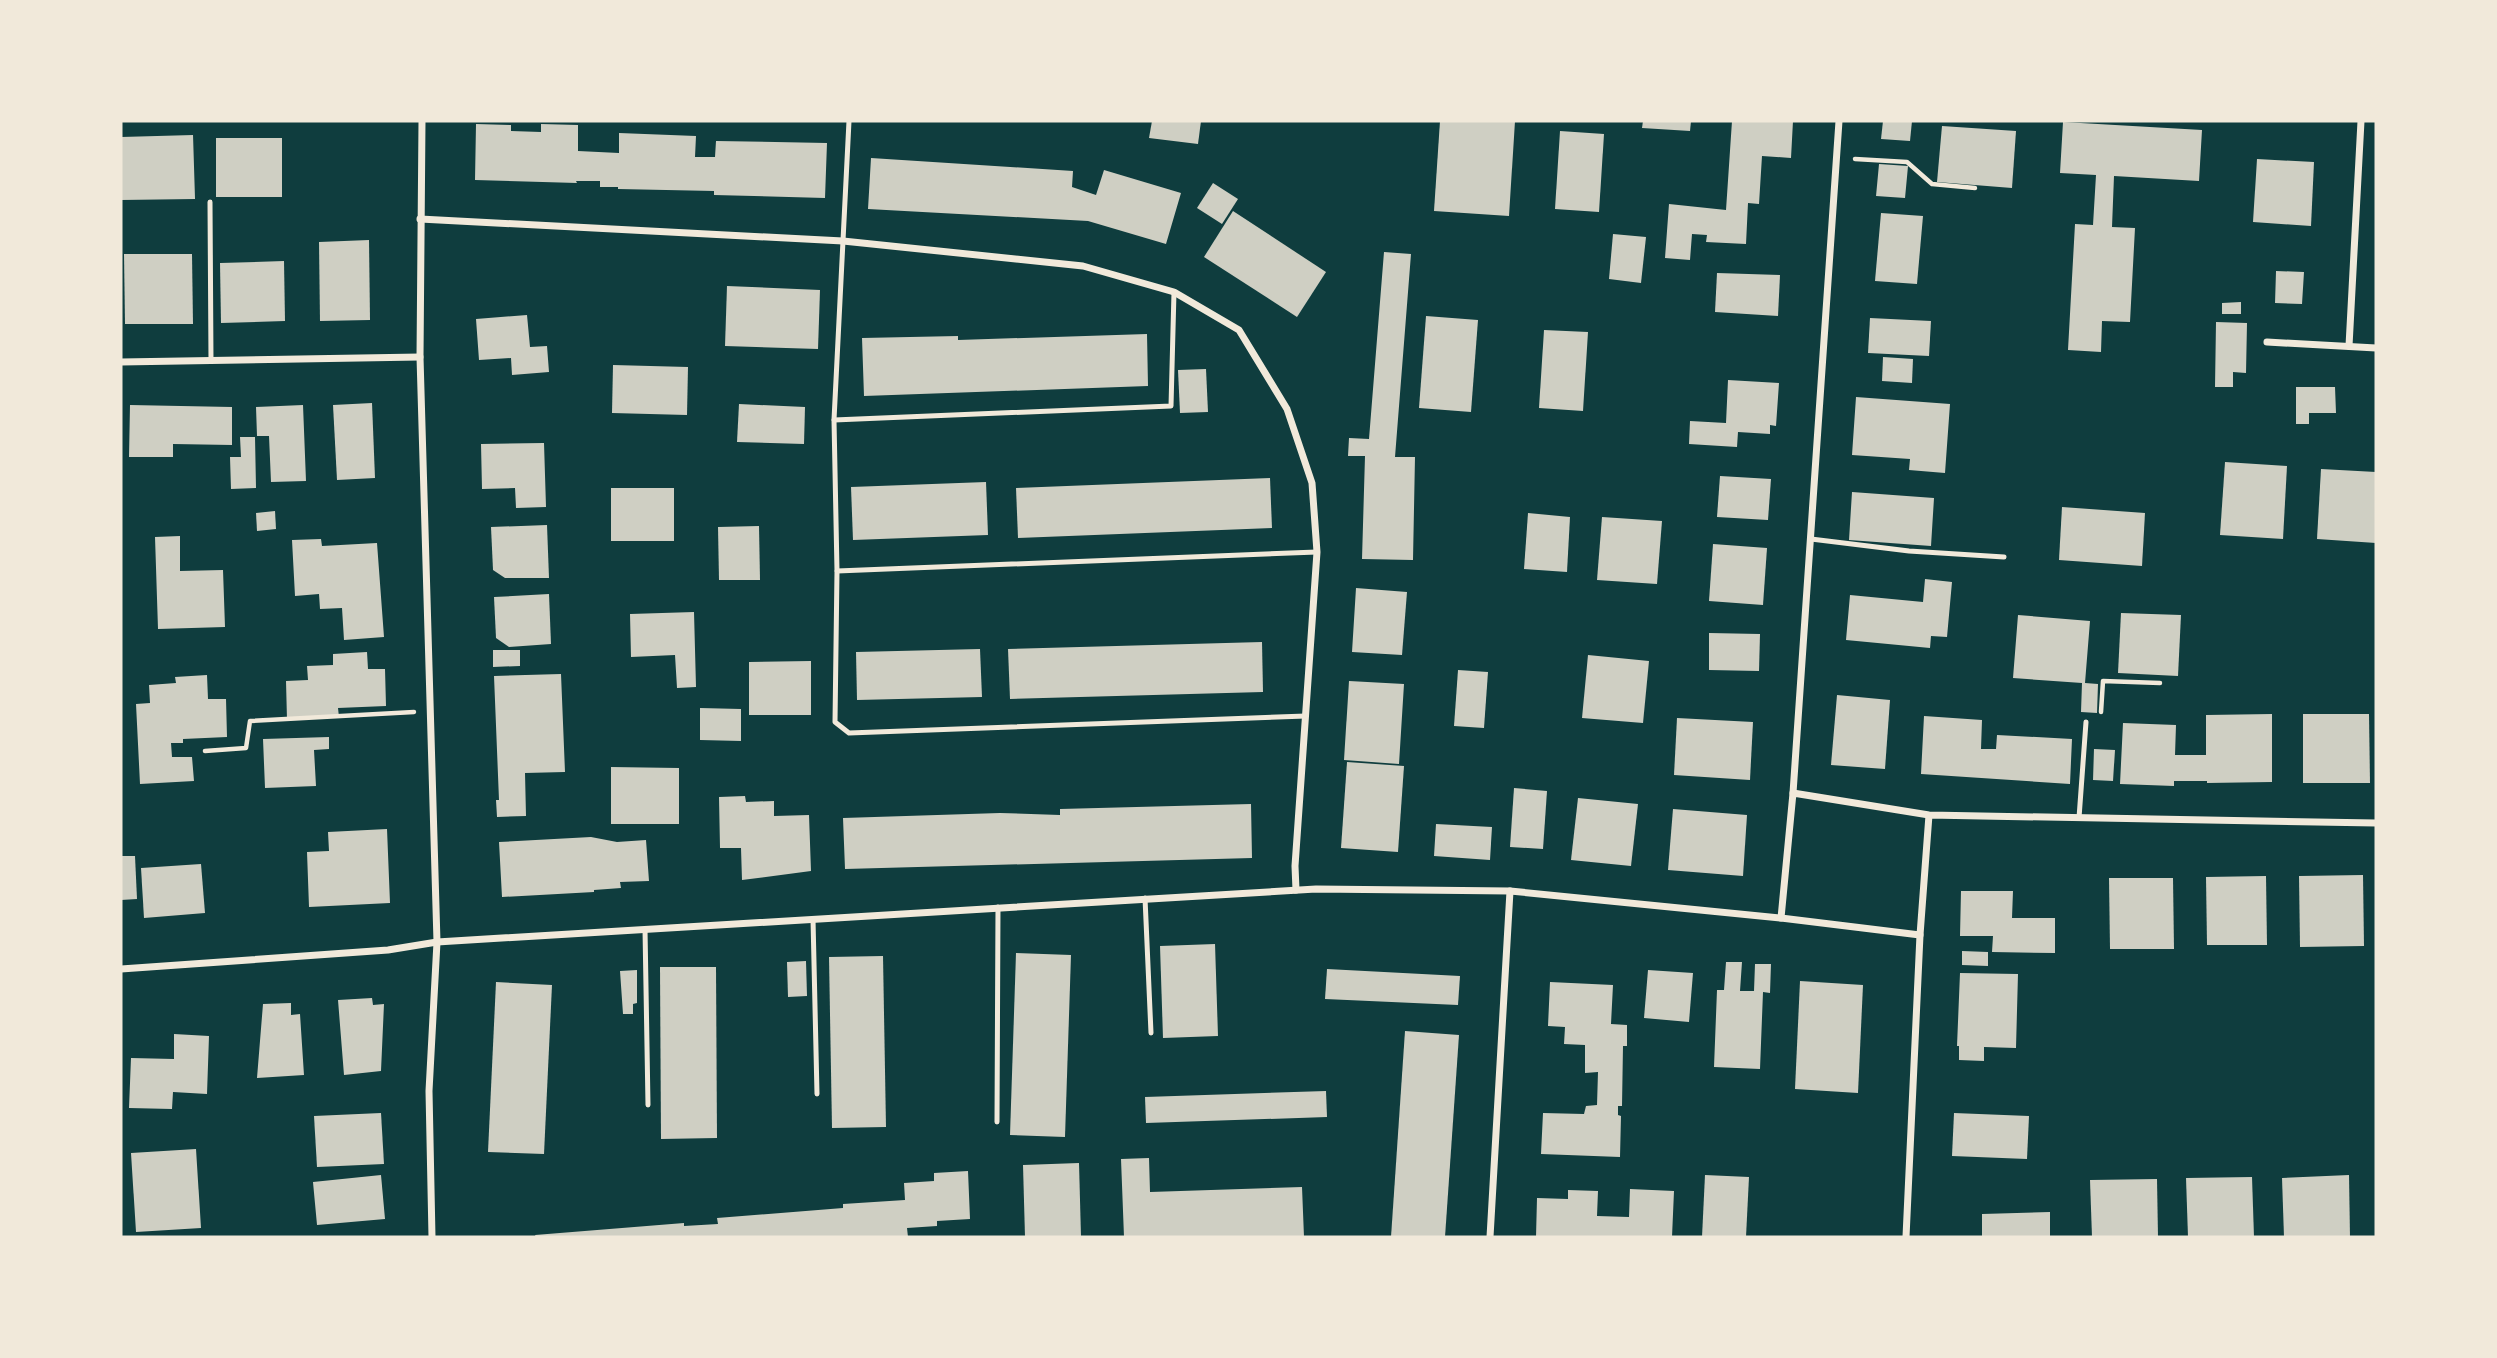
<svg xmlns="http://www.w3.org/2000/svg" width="2497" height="1358" font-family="Karla,sans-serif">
  <rect width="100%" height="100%" fill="#0f3d3e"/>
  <g fill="#cfcfc3">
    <path d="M1152 121H1201L1198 144 1149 138Z"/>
    <path d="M1440 121H1515L1509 216 1434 211Z"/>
    <path d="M1643 121H1691L1690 131 1642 128Z"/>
    <path d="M1732 121H1793L1791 158 1762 156 1759 204 1748 203 1746 244 1706 242 1707 235 1692 234 1690 260 1665 258 1669 204 1726 210Z"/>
    <path d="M1883 121H1912L1910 141 1881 139Z"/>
    <path d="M2063 122 2202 130 2199 181 2114 176 2112 227 2135 228 2130 322 2102 321 2101 352 2068 350 2075 224 2093 225 2096 175 2060 173Z"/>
    <path d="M476 124 511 125V131L541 132V124L578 125V151L619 153V133L696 136 695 157H715L716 141 827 143 825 198 714 195V191L618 189V187H600V181H576L577 183 475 180Z"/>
    <path d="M1942 126 2016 131 2012 188 1937 182Z"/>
    <path d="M1560 131 1604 134 1599 212 1555 209Z"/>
    <path d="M193 135 195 199 121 200V137Z"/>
    <rect x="216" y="138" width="66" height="59"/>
    <path d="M871 158 1073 171 1072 187 1096 195 1104 170 1181 193 1166 244 1088 221 868 209Z"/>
    <path d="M2257 159 2314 162 2311 226 2253 222Z"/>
    <path d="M1879 164 1908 166 1905 198 1876 196Z"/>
    <path d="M1213 183 1238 199 1222 224 1197 208Z"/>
    <path d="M1233 211 1326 272 1297 317 1204 257Z"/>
    <path d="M1881 213 1923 216 1917 284 1875 281Z"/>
    <path d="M1613 234 1646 237 1641 283 1609 279Z"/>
    <path d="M369 240 370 320 320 321 319 242Z"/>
    <path d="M1384 252 1411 254 1395 457H1415L1413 560 1362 559 1365 456H1348L1349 438 1369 439Z"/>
    <path d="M124 254H192L193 324H125Z"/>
    <path d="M284 261 285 321 221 323 220 263Z"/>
    <path d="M2276 271 2304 272 2302 304 2275 303Z"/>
    <path d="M1717 273 1780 275 1778 316 1715 312Z"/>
    <path d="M727 286 820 290 818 349 725 346Z"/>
    <path d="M2241 302V314H2222V303Z"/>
    <path d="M527 315 530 347 547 346 549 372 512 375 511 358 479 360 476 319Z"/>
    <path d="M1426 316 1478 320 1471 412 1419 408Z"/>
    <path d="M1870 318 1931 321 1929 356 1868 353Z"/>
    <path d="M2216 322 2247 323 2246 373 2233 372V387H2215Z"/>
    <path d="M1544 330 1588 332 1583 411 1539 408Z"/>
    <path d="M1147 334 1148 386 864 396 862 338 958 336V340Z"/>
    <path d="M1883 357 1913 359 1912 383 1882 381Z"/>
    <path d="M613 365 688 367 687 415 612 413Z"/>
    <path d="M1206 369 1208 412 1180 413 1178 370Z"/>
    <path d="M1728 380 1779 383 1776 426 1770 425V434L1738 432 1737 447 1689 444 1690 421 1726 423Z"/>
    <path d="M2296 387H2335L2336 413H2309V424H2296Z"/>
    <path d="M1856 397 1950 404 1945 473 1909 470 1910 459 1852 455Z"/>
    <path d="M372 403 375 478 337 480 333 405Z"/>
    <path d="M739 404 805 407 804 444 737 442Z"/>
    <path d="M130 405 232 407V445L173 444V457H129Z"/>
    <path d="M303 405 306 481 271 482 269 436H257L256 407Z"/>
    <path d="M240 437H255L256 488 231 489 230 457H241Z"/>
    <path d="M544 443 546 507 516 508 515 488 482 489 481 444Z"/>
    <path d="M2225 462 2287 466 2283 539 2220 535Z"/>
    <path d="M2321 469 2376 472V543L2317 539Z"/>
    <path d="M1720 476 1771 479 1768 520 1717 517Z"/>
    <path d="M1270 478 1272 528 1018 538 1016 488Z"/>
    <path d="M986 482 988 535 853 540 851 487Z"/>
    <rect x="611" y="488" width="63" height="53"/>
    <path d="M1852 492 1934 498 1931 546 1849 540Z"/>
    <path d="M2062 507 2145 513 2142 566 2059 560Z"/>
    <path d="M275 511 276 529 257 531 256 513Z"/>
    <path d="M1528 513 1570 517 1567 572 1524 569Z"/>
    <path d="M1602 517 1662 521 1657 584 1597 580Z"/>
    <path d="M547 525 549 578H505L493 570 491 527Z"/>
    <path d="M759 526 760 580H719L718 527Z"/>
    <path d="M180 536V571L223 570 225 627 158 629 155 537Z"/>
    <path d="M321 539 322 546 377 543 384 637 344 640 342 608 320 609 319 594 295 596 292 540Z"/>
    <path d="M1713 544 1767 548 1763 605 1709 601Z"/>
    <path d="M1925 579 1952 582 1947 637 1931 636 1930 648 1846 640 1850 595 1923 602Z"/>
    <path d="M1356 588 1407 592 1402 655 1352 652Z"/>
    <path d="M549 594 551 644 509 647 496 638 494 597Z"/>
    <path d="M694 612 696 687 677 688 675 655 631 657 630 614Z"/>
    <path d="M2121 613 2181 615 2178 676 2118 673Z"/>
    <path d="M2018 615 2090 621 2085 683 2098 684 2097 713 2081 712 2082 683 2013 678Z"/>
    <path d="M1709 633 1760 634 1759 671 1709 670Z"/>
    <path d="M1262 642 1263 692 1010 699 1008 649Z"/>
    <path d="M980 649 982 697 857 700 856 652Z"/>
    <path d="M493 650H520V666L493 667Z"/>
    <path d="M367 652 368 669H385L386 706 338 708 339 717 287 720 286 681 308 680 307 666 333 665V654Z"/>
    <path d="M1588 655 1649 661 1643 723 1582 718Z"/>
    <path d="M811 661V715H749V662Z"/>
    <path d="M1458 670 1488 672 1484 728 1454 726Z"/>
    <path d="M561 674 565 772 525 773 526 816 497 817 496 800H499L494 676Z"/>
    <path d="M207 675 208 699H226L227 737 183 739V743H171L172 757H192L194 781 140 784 136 704 150 703 149 685 176 683 175 677Z"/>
    <path d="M1349 681 1404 684 1399 764 1344 760Z"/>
    <path d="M1837 695 1890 700 1885 769 1831 765Z"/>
    <path d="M700 708 741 709V741L700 740Z"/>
    <path d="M2272 714V782L2207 783V781H2174V786L2120 784 2123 723 2176 725 2175 755H2206V715Z"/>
    <path d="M2303 714H2369L2370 783H2303Z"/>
    <path d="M1924 716 1982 720 1981 749H1996L1997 735 2072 739 2070 784 1921 774Z"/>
    <path d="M1677 718 1753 722 1750 780 1674 775Z"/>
    <path d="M329 737V749L314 750 316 786 265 788 263 739Z"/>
    <path d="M2094 749 2115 750 2113 781 2093 780Z"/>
    <path d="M1347 762 1404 766 1398 852 1341 848Z"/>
    <path d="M611 767 679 768V824H611Z"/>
    <path d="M1514 788 1547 791 1543 849 1510 847Z"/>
    <path d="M745 796 746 802 774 801V816L809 815 811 871 742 880 741 848H720L719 797Z"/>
    <path d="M1578 798 1638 804 1631 866 1571 860Z"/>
    <path d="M1251 804 1252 858 845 869 843 818 1000 813 1060 815V809Z"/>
    <path d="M1673 809 1747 815 1743 876 1668 870Z"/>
    <path d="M1436 824 1492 827 1490 860 1434 856Z"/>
    <path d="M387 829 390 903 309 907 307 852 329 851 328 832Z"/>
    <path d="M591 837 617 842 646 840 649 881 620 882 621 888 594 890V892L502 897 499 842Z"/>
    <path d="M121 856H135L137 899 121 900Z"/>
    <path d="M201 864 205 913 144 918 141 868Z"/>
    <path d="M2363 875 2364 946 2300 947 2299 876Z"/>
    <path d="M2266 876 2267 945H2207L2206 877Z"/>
    <path d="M2109 878H2173L2174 949H2110Z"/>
    <path d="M1961 891H2013L2012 918H2055V953L1992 952 1993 936H1960Z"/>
    <path d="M1215 944 1218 1036 1163 1038 1160 946Z"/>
    <path d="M1962 951 1988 952V966L1962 965Z"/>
    <path d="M1016 953 1071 955 1065 1137 1010 1135Z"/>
    <path d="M883 956 886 1127 832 1128 829 957Z"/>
    <path d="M806 961 807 996 788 997 787 962Z"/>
    <path d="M1726 962H1742L1740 991H1754L1755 964H1771L1770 993 1763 992 1760 1069 1714 1067 1717 990H1724Z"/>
    <path d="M660 967H716L717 1138 661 1139Z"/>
    <path d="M1327 969 1460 976 1458 1005 1325 999Z"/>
    <path d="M637 970V1003L633 1004V1014H623L620 971Z"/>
    <path d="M1648 970 1693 973 1689 1022 1644 1018Z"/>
    <path d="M1960 973 2018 974 2016 1048 1984 1047V1061L1959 1060V1046H1957Z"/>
    <path d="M1800 981 1863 985 1858 1093 1795 1089Z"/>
    <path d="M496 982 552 985 544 1154 488 1152Z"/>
    <path d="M1550 982 1613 985 1611 1024 1627 1025V1046H1623L1622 1106H1618V1115L1621 1116 1620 1157 1541 1154 1543 1113 1584 1114 1586 1106 1597 1105 1598 1072 1585 1073V1045L1564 1044 1565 1027 1548 1026Z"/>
    <path d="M372 998 373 1005 384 1004 381 1071 344 1075 338 1000Z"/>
    <path d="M291 1003V1015L300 1014 304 1075 257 1078 263 1004Z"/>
    <path d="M1405 1031 1459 1035 1445 1237H1391Z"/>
    <path d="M174 1034 209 1036 207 1094 173 1092 172 1109 129 1108 131 1058 174 1059Z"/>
    <path d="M1326 1091 1327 1117 1146 1123 1145 1097Z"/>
    <path d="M381 1113 384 1164 317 1167 314 1116Z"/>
    <path d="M1954 1113 2029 1116 2027 1159 1952 1156Z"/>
    <path d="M196 1149 201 1228 136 1232 131 1153Z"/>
    <path d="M1149 1158 1150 1192 1302 1187 1304 1237H1124L1121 1159Z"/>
    <path d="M1079 1163 1081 1237H1025L1023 1165Z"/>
    <path d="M968 1171 970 1219 937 1221V1226L907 1228 908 1237H536L535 1235 684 1223V1226L718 1224 717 1218 843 1208V1204L905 1200 904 1183 934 1181V1173Z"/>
    <path d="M381 1175 385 1219 317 1225 313 1182Z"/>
    <path d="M1705 1175 1749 1177 1746 1237H1702Z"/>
    <path d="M2349 1175 2350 1237H2284L2282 1178Z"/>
    <path d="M2252 1177 2254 1237H2188L2186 1178Z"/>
    <path d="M2157 1179 2158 1237H2092L2090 1180Z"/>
    <path d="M1630 1189 1674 1191 1672 1237H1536L1537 1198 1568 1199V1190L1598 1191 1597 1216 1629 1217Z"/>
    <path d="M2050 1212V1237H1982V1214Z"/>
  </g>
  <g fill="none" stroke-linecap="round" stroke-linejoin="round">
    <g stroke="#f1e9da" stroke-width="4.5">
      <path d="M1855 159 1907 162 1932 184 1975 188"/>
      <path d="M2101 712 2103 681 2160 683"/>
      <path d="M205 751 246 748 250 721 414 712"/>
    </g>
    <g stroke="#f1e9da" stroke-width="5">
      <path d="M849 121 834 420 837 571 835 722 849 733 1306 716"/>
      <path d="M210 202 211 361"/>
      <path d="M834 420 1171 406 1174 292"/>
      <path d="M1811 539 1909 551 2004 557"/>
      <path d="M837 571 1317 552"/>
      <path d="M2079 818 2086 722"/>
      <path d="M1145 898 1151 1033"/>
      <path d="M813 919 817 1094"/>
      <path d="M645 929 648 1105"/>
      <path d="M997 1122 998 907"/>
    </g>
    <g stroke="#f1e9da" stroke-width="7">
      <path d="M422 121 420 357 437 942 429 1091 432 1237"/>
      <path d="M420 219 843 241 1083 266 1174 292 1239 330 1287 409 1312 483 1317 552 1295 866 1296 890"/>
      <path d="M2267 342 2376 348"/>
      <path d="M2349 346 2361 121"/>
      <path d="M121 362 420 357"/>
      <path d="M1793 793 1839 121"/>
      <path d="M1929 815 1920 935 1781 918 1793 793 1929 815 2376 823"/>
      <path d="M121 969 388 950 437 942 1316 889 1510 891 1781 918"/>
      <path d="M1490 1237 1510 891"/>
      <path d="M1906 1237 1920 935"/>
    </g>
  </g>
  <rect width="2497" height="1358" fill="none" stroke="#f1e9da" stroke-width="245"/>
</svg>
